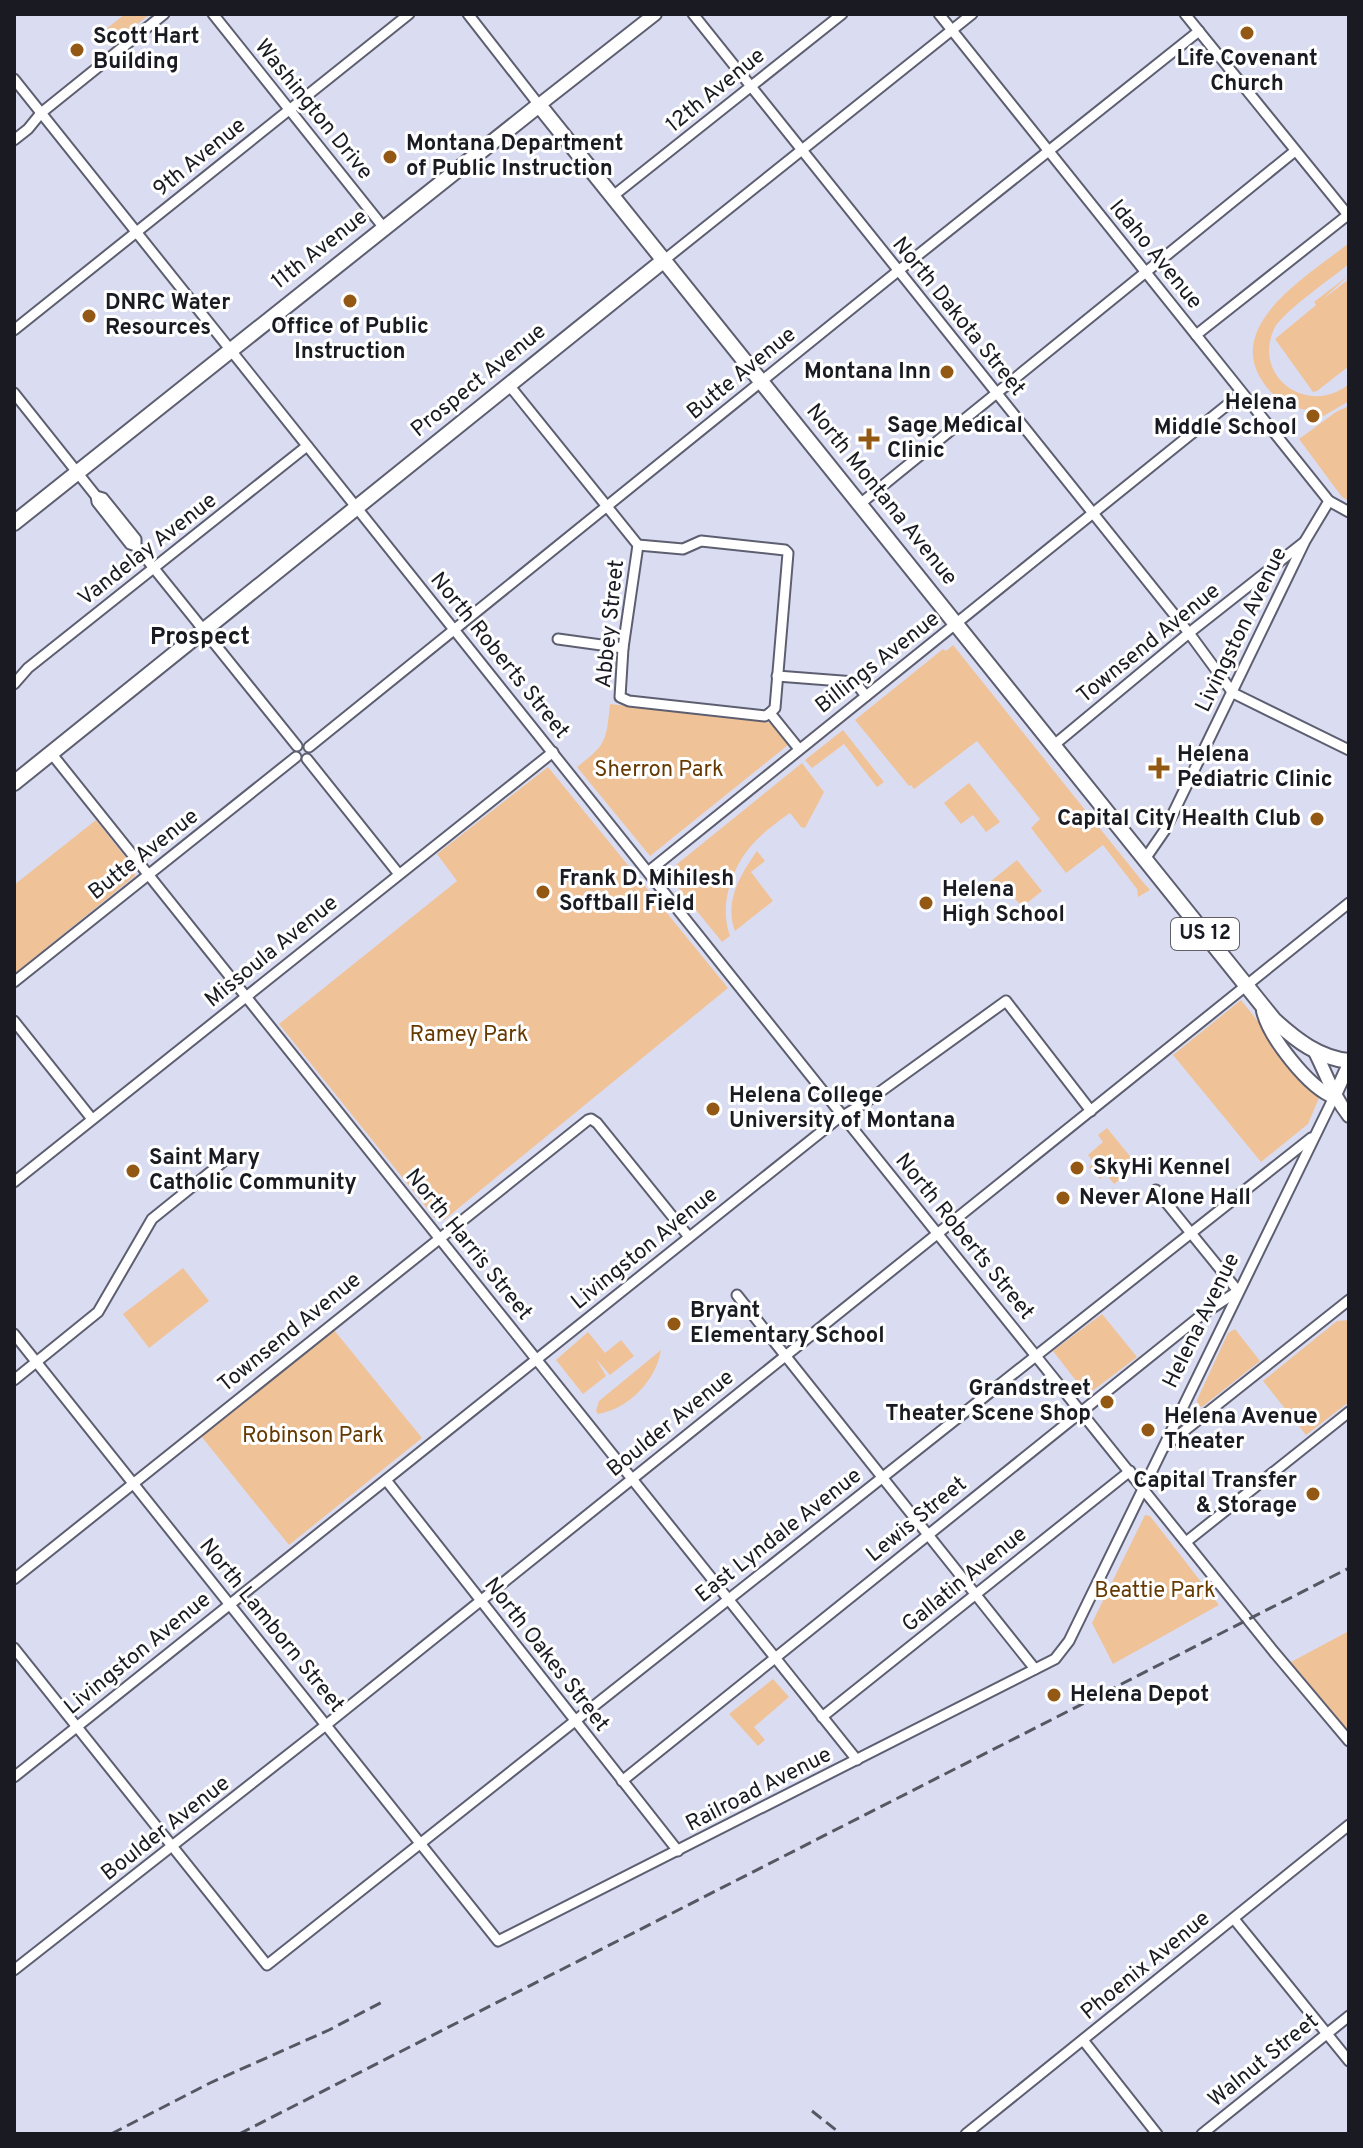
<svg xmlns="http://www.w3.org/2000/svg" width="1363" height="2148" font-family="Overpass,sans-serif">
  <rect width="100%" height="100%" fill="#daddf2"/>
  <g fill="#f0c298">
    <path d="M125 14H150L111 45 101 33Z"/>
    <path d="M1349 243V264C1332 278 1282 312 1274 329 1252 378 1309 417 1349 384V401L1315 421 1311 411C1289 407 1273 399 1261 379 1226 322 1312 273 1349 243Z"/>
    <path d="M1349 275 1323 299 1349 279V366L1317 391 1313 392 1275 339 1316 305 1314 302Z"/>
    <path d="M1349 406V501L1342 497 1299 439 1336 412Z"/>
    <path d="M953 645 1142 881 1150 890 1138 897 1137 889 1103 845 1066 873 1031 828 1040 819 977 741 914 789 911 785 909 786 855 720 943 649 946 651Z"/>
    <path d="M610 704 772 723 788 745 650 856 577 767C607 744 606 741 610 704Z"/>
    <path d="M843 730 884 782 877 787 844 744 812 768 805 760Z"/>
    <path d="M802 763 824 792 805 828 801 827 790 813C777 822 761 834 751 846 731 869 719 907 730 936L722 942 666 873Z"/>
    <path d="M548 767 728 988 444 1220 435 1218 279 1024 457 881 437 854Z"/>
    <path d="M969 783 1000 822 986 832 973 815 961 824 944 803Z"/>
    <path d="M96 820 134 868 135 876 14 974V885Z"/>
    <path d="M757 851 765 861 751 872 773 901 735 931C724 902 740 875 757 851Z"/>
    <path d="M1017 860 1042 891 1022 907 1007 889 1001 894 991 881Z"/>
    <path d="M1241 1000 1319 1098 1308 1124 1261 1162 1173 1055Z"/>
    <path d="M1107 1128 1138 1166 1114 1184 1106 1174 1100 1179 1089 1167 1094 1163 1088 1155 1103 1142 1098 1135Z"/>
    <path d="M183 1268 209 1301 149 1348 123 1314Z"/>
    <path d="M1102 1314 1137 1357 1087 1395 1053 1351Z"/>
    <path d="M1349 1320V1402L1306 1435 1263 1381 1337 1321Z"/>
    <path d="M1235 1329 1260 1361 1202 1407 1198 1406 1197 1400 1228 1333Z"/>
    <path d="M334 1330 422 1438 289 1545 201 1436Z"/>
    <path d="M588 1332 605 1353 621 1340 634 1356 610 1375 596 1359 606 1376 583 1394 556 1360Z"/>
    <path d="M661 1350C656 1381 628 1409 598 1414L596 1411 599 1401Z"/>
    <path d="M1145 1515 1150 1516 1219 1605 1113 1664 1092 1623Z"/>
    <path d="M1349 1631V1732L1291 1662Z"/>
    <path d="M773 1679 789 1697 754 1727 765 1740 758 1746 729 1714Z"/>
  </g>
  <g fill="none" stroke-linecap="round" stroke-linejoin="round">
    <defs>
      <g id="minor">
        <path d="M213 14 384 228"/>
        <path d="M468 14 539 105"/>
        <path d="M693 14 1189 633 1233 693 1349 750"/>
        <path d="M939 14 1329 501 1349 512"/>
        <path d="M1185 14 1348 215"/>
        <path d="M14 79 842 1115 1274 1652 1349 1741"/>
        <path d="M14 140 28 129 41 113 164 14"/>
        <path d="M613 196 842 14"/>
        <path d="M663 261 972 14"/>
        <path d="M14 330 409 14"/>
        <path d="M1196 335 1349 214"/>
        <path d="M509 385 638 545 683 549 701 541 785 550 788 553 775 708 770 713"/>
        <path d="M14 393 96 496 97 502 130 544 136 546 297 746"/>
        <path d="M96 496 103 498 136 539V546"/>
        <path d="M860 504 1295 151"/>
        <path d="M638 545 623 648 620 697 629 701 765 716 770 713"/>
        <path d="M558 639 623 648"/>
        <path d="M777 676 855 682 866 696"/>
        <path d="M14 684 28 668 307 446"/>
        <path d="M770 713 799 749"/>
        <path d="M1054 745 1189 633 1303 543"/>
        <path d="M309 747 898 271 1199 31"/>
        <path d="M51 753 857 1760"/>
        <path d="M307 759 398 873"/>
        <path d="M1145 859 1165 830 1305 541 1329 501"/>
        <path d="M649 871 1242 393"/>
        <path d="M14 982 296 757"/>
        <path d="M14 1021 92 1119"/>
        <path d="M14 1182 553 752"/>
        <path d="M737 1295 1035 1669"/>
        <path d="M14 1334 498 1941 1055 1659 1069 1641 1334 1097"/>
        <path d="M14 1380 98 1312 152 1219 229 1157"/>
        <path d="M1164 1447 1349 1300"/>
        <path d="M386 1480 678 1851"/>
        <path d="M1186 1542 1349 1412"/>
        <path d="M14 1579 588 1120 591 1119 597 1123 689 1237"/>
        <path d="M14 1648 267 1965 1311 1138"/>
        <path d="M822 1717 1130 1471"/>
        <path d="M14 1777 836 1120 866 1102 1006 1001 1091 1111"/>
        <path d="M622 1781 1203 1314 1238 1291 1156 1190"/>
        <path d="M1234 1919 1349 2061"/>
        <path d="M14 1970 326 1725 1349 903"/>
        <path d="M1083 2040 1157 2134"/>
        <path d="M966 2134 1349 1825"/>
        <path d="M1202 2134 1349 2016"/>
      </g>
      <g id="major">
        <path d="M539 105 655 14"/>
        <path d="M1263 1011C1269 1037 1309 1088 1334 1097"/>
        <path d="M1314 1050C1326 1073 1333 1096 1349 1116"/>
        <path d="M1334 1097 1349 1064"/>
      </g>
      <g id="highway">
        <path d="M14 523 539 105 1274 1020C1296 1040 1319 1058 1349 1061"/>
        <path d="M14 783 663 261"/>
      </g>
    </defs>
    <use href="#minor" stroke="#5d5f71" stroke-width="13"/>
    <use href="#major" stroke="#5d5f71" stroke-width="16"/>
    <use href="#highway" stroke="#5d5f71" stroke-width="18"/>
    <use href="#minor" stroke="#fff" stroke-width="9"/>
    <use href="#major" stroke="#fff" stroke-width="12"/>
    <use href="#highway" stroke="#fff" stroke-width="14"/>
    <g stroke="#555762" stroke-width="3" stroke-dasharray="12 6" stroke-linecap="butt">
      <path d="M812 2111 841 2134"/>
      <path d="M111 2134 210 2083 329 2030 386 2000"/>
      <path d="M239 2134 1349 1568"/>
    </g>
  </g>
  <g fill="#925814" stroke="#fff" stroke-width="3">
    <circle cx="1247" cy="33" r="8"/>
    <circle cx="77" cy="50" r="8"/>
    <circle cx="390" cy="157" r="8"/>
    <circle cx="350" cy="301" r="8"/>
    <circle cx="89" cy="316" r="8"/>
    <circle cx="947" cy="372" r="8"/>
    <circle cx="1313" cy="416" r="8"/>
    <path d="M865 427h8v8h8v8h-8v8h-8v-8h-8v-8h8z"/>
    <path d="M1155 756h8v8h8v8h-8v8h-8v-8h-8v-8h8z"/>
    <circle cx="1317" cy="819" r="8"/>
    <circle cx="543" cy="892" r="8"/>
    <circle cx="926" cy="903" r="8"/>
    <circle cx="713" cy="1109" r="8"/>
    <circle cx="1077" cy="1168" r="8"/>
    <circle cx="133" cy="1171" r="8"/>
    <circle cx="1063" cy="1198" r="8"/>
    <circle cx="674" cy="1324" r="8"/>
    <circle cx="1107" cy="1402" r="8"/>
    <circle cx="1148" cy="1430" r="8"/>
    <circle cx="1313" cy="1494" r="8"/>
    <circle cx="1054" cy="1695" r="8"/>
  </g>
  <g text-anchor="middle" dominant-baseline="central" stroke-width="6" stroke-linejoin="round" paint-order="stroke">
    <rect fill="#fff" stroke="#5f5f64" stroke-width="2" x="1171" y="918" width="68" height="32" rx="6"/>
    <g font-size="20" font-weight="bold" fill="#1a1b22">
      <text x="1205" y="934">US 12</text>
    </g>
    <g font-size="22" font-weight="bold" fill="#1a1b22" stroke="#fff" text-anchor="start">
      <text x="93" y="37">Scott Hart<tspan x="93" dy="25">Building</tspan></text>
      <text x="1247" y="59" text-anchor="middle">Life Covenant<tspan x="1247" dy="25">Church</tspan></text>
      <text x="406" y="144">Montana Department<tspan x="406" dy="25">of Public Instruction</tspan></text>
      <text x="105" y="303">DNRC Water<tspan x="105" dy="25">Resources</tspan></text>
      <text x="350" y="327" text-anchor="middle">Office of Public<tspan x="350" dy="25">Instruction</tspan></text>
      <text x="931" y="372" text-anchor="end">Montana Inn</text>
      <text x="1297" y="403" text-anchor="end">Helena<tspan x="1297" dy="25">Middle School</tspan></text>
      <text x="887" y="426">Sage Medical<tspan x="887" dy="25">Clinic</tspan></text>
      <text x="1177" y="755">Helena<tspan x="1177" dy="25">Pediatric Clinic</tspan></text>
      <text x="1301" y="819" text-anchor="end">Capital City Health Club</text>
      <text x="559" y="879">Frank D. Mihilesh<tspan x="559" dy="25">Softball Field</tspan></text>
      <text x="942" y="890">Helena<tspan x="942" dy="25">High School</tspan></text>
      <text x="729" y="1096">Helena College<tspan x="729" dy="25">University of Montana</tspan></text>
      <text x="149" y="1158">Saint Mary<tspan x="149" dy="25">Catholic Community</tspan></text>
      <text x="1093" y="1168">SkyHi Kennel</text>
      <text x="1079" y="1198">Never Alone Hall</text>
      <text x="690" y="1311">Bryant<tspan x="690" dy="25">Elementary School</tspan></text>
      <text x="1091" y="1389" text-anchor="end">Grandstreet<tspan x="1091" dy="25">Theater Scene Shop</tspan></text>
      <text x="1164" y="1417">Helena Avenue<tspan x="1164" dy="25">Theater</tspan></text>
      <text x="1297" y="1481" text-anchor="end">Capital Transfer<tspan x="1297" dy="25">&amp; Storage</tspan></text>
      <text x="1070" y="1695">Helena Depot</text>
    </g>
    <g font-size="22" fill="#1a1b22" stroke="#fff">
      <text transform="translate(716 91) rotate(-39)">12th Avenue</text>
      <text transform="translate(313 110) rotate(51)">Washington Drive</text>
      <text transform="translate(200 158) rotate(-39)">9th Avenue</text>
      <text transform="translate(320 250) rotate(-38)">11th Avenue</text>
      <text transform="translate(1155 255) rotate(51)">Idaho Avenue</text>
      <text transform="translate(958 317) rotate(51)">North Dakota Street</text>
      <text transform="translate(742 374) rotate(-39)">Butte Avenue</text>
      <text transform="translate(479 381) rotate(-39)">Prospect Avenue</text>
      <text transform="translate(881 495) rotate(51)">North Montana Avenue</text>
      <text transform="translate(148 550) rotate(-38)">Vandelay Avenue</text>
      <text transform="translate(611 624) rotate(-84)">Abbey Street</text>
      <text transform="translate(1242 630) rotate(-64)">Livingston Avenue</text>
      <text transform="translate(1149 644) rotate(-39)">Townsend Avenue</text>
      <text transform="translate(499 656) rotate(51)">North Roberts Street</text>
      <text transform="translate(878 663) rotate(-38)">Billings Avenue</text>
      <text transform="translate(144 855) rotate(-38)">Butte Avenue</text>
      <text transform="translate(272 952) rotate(-39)">Missoula Avenue</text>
      <text transform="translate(964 1237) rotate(51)">North Roberts Street</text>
      <text transform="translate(468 1245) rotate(51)">North Harris Street</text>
      <text transform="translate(645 1249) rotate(-39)">Livingston Avenue</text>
      <text transform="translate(1202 1321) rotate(-64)">Helena Avenue</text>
      <text transform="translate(290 1333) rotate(-39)">Townsend Avenue</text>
      <text transform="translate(671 1424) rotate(-39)">Boulder Avenue</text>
      <text transform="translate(917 1520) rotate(-39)">Lewis Street</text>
      <text transform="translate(779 1536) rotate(-38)">East Lyndale Avenue</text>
      <text transform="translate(965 1580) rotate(-39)">Gallatin Avenue</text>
      <text transform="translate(271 1626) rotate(51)">North Lamborn Street</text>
      <text transform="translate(138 1654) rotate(-39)">Livingston Avenue</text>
      <text transform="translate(546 1655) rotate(52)">North Oakes Street</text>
      <text transform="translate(759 1790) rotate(-27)">Railroad Avenue</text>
      <text transform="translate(166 1829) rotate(-38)">Boulder Avenue</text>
      <text transform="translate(1146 1966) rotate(-39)">Phoenix Avenue</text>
      <text transform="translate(1264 2061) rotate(-39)">Walnut Street</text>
    </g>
    <g font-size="22" fill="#663900" stroke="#fff">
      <text x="659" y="770">Sherron Park</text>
      <text x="469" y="1035">Ramey Park</text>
      <text x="313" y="1436">Robinson Park</text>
      <text x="1155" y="1591">Beattie Park</text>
    </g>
    <g font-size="24" font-weight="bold" fill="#1a1b22" stroke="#fff">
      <text x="200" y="638">Prospect</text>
    </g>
  </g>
  <rect width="1363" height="2148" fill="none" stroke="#1a1b22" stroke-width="32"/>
</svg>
